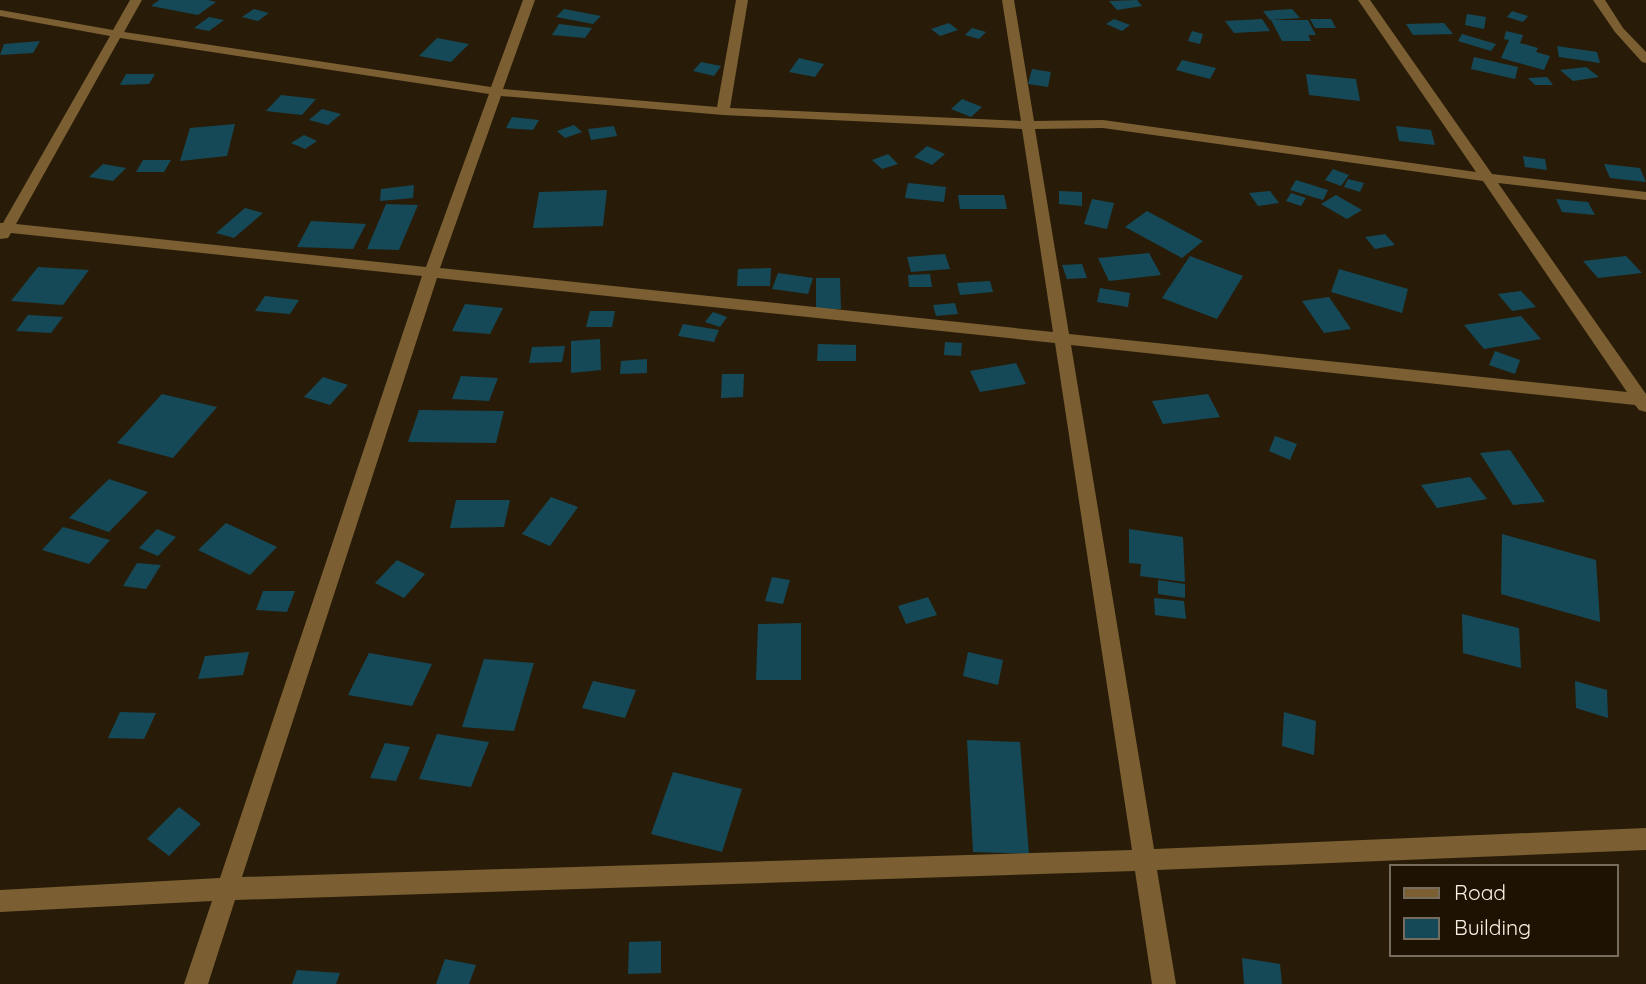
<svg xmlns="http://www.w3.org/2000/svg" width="1646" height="984" font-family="Quicksand,sans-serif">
  <rect width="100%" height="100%" fill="#281c08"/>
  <g fill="#154958">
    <path d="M159 0H208L216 2 198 15 151 6Z"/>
    <path d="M1137 0 1142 6 1117 10 1109 1Z"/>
    <path d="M254 9 269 13 258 21 242 17Z"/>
    <path d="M564 9 601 16 593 24 556 17Z"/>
    <path d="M1292 9 1300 18 1270 20 1263 11Z"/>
    <path d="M1512 11 1528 16 1523 22 1507 17Z"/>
    <path d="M1467 14 1486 17 1484 29 1465 25Z"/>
    <path d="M209 17 224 20 209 31 194 28Z"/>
    <path d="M1114 19 1130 25 1122 31 1106 24Z"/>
    <path d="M1262 19 1270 31 1234 33 1225 21Z"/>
    <path d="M1310 19H1331L1336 28H1315Z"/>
    <path d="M1271 20H1308L1316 35H1308L1311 41H1282Z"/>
    <path d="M949 23 958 30 940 36 931 29Z"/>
    <path d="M1444 23 1453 34 1413 35 1406 24Z"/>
    <path d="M559 24 592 28 585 38 552 35Z"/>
    <path d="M972 28 986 32 979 39 965 35Z"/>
    <path d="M1192 31 1203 34 1200 44 1188 41Z"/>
    <path d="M1506 31 1523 35 1520 43 1538 48 1536 52 1550 56 1544 70 1501 58 1509 40 1504 39Z"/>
    <path d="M1462 34 1496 44 1491 51 1458 41Z"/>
    <path d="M437 38 469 44 451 62 419 56Z"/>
    <path d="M40 41 33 53 0 55 4 44Z"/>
    <path d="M1557 46 1597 52 1600 63 1559 57Z"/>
    <path d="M1474 57 1518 67 1515 79 1471 69Z"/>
    <path d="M799 58 824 64 815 77 789 72Z"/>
    <path d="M1182 60 1216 68 1210 79 1176 70Z"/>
    <path d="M701 62 721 66 714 76 693 71Z"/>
    <path d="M1586 67 1599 77 1573 81 1560 70Z"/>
    <path d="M1032 69 1051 72 1048 87 1028 84Z"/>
    <path d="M126 74H155L149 84 120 85Z"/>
    <path d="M1306 74 1356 79 1360 101 1309 95Z"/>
    <path d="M1547 77 1553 85H1535L1528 78Z"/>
    <path d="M281 95 316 99 302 115 266 111Z"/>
    <path d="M962 99 982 107 971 117 951 109Z"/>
    <path d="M322 109 341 114 328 125 309 120Z"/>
    <path d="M512 117 539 120 533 130 506 128Z"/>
    <path d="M235 124 227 156 180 161 190 128Z"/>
    <path d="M574 125 582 132 565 138 557 131Z"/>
    <path d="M614 126 617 136 591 140 588 129Z"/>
    <path d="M1396 126 1431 130 1435 145 1399 141Z"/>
    <path d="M304 135 317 141 305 149 291 143Z"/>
    <path d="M927 146 945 154 932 165 914 157Z"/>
    <path d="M888 154 898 164 882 169 872 160Z"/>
    <path d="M1523 156 1545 159 1547 170 1525 167Z"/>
    <path d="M143 160H171L164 172H136Z"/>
    <path d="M103 164 126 168 113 181 89 177Z"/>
    <path d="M1604 164 1640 168 1646 182 1610 178Z"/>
    <path d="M1333 169 1349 175 1341 186 1325 180Z"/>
    <path d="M1348 179 1364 183 1360 192 1344 187Z"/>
    <path d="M1296 180 1328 190 1323 200 1290 190Z"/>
    <path d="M908 183 946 187 944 202 905 198Z"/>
    <path d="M414 185 413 198 380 201 381 189Z"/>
    <path d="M607 190 603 226 533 228 539 192Z"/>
    <path d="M1059 191 1082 192V206L1059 204Z"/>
    <path d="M1270 191 1279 203 1258 206 1249 193Z"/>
    <path d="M1291 193 1306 198 1301 206 1286 201Z"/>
    <path d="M958 195H1004L1007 209H960Z"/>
    <path d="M1336 195 1362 210 1347 219 1321 204Z"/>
    <path d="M1092 199 1114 203 1107 229 1084 224Z"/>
    <path d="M1556 199 1588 202 1595 215 1562 212Z"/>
    <path d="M386 204 418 205 399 250 367 249Z"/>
    <path d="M245 208 263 213 234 238 216 233Z"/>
    <path d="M1147 211 1203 241 1182 258 1125 227Z"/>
    <path d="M311 221 366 224 353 249 297 247Z"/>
    <path d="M1385 234 1395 245 1375 249 1365 237Z"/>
    <path d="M1149 253 1161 275 1109 281 1098 258Z"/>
    <path d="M945 254 950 269 911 272 907 257Z"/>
    <path d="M1190 256 1243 276 1217 319 1162 298Z"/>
    <path d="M1626 256 1642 273 1598 278 1583 261Z"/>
    <path d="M1082 264 1087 278 1067 279 1062 265Z"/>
    <path d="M38 267 89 270 63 305 11 301Z"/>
    <path d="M771 268 770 286H737L738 269Z"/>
    <path d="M1339 269 1408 289 1402 313 1331 292Z"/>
    <path d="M778 273 813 278 808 294 772 289Z"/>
    <path d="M930 274 932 287H909L908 275Z"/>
    <path d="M816 278H840L841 309H816Z"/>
    <path d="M990 281 993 292 960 295 957 283Z"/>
    <path d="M1100 288 1130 293 1128 307 1097 302Z"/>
    <path d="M1521 291 1536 307 1512 311 1498 294Z"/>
    <path d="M265 296 299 300 290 314 255 311Z"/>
    <path d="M1329 297 1351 329 1324 333 1302 301Z"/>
    <path d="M955 303 958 314 936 316 933 305Z"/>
    <path d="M465 304 503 308 490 334 452 331Z"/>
    <path d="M590 311H615L612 327H586Z"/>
    <path d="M713 312 727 317 720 327 705 322Z"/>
    <path d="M28 315 63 317 51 333 16 331Z"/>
    <path d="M1521 316 1541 339 1484 349 1464 325Z"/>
    <path d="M683 324 719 330 714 342 678 336Z"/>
    <path d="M600 339 601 370 571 373V341Z"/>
    <path d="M945 342 962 343 961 356 944 355Z"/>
    <path d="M818 344 856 345V361H817Z"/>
    <path d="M565 346 562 362 529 363 532 347Z"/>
    <path d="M1495 351 1520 360 1515 374 1489 365Z"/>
    <path d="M647 359V373L620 374 621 361Z"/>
    <path d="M1016 363 1026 384 980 392 970 371Z"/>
    <path d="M722 374H744L743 397 721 398Z"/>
    <path d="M461 376 498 378 489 401 452 399Z"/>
    <path d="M323 377 348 385 330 405 304 397Z"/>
    <path d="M162 394 217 407 173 458 117 443Z"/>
    <path d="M1208 394 1220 417 1163 424 1152 401Z"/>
    <path d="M419 410 504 411 496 443 408 442Z"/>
    <path d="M1275 436 1297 444 1290 460 1269 451Z"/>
    <path d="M1510 450 1545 502 1513 505 1480 453Z"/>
    <path d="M1470 477 1487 499 1437 508 1421 485Z"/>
    <path d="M109 479 148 492 109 532 69 518Z"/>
    <path d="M551 497 578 507 550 546 522 534Z"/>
    <path d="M456 500H510L504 527 450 528Z"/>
    <path d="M226 523 277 547 250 575 198 550Z"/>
    <path d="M63 527 110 540 89 564 42 550Z"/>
    <path d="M157 529 176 537 158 556 139 548Z"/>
    <path d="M1129 529 1183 537 1185 582 1140 576 1141 564 1129 563Z"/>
    <path d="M1502 534 1596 560 1600 622 1501 594Z"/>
    <path d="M397 560 425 574 404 598 375 583Z"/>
    <path d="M137 563 161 565 146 589 123 586Z"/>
    <path d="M772 577 790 580 783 604 765 601Z"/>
    <path d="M1158 580 1185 584V598L1158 594Z"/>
    <path d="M263 591H295L287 612 256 610Z"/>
    <path d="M928 597 937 615 906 624 898 606Z"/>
    <path d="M1154 598 1184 601 1186 619 1155 615Z"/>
    <path d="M1462 614 1519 628 1521 668 1463 653Z"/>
    <path d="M801 623V680H756L758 624Z"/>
    <path d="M249 652 243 675 198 679 205 656Z"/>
    <path d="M968 652 1003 660 998 685 963 676Z"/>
    <path d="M369 653 432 664 412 706 348 695Z"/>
    <path d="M484 659 534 663 514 731 462 727Z"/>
    <path d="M593 681 636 690 625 718 582 708Z"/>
    <path d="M1575 681 1607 690 1608 718 1576 708Z"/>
    <path d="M120 712 156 713 144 739 108 738Z"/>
    <path d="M1284 712 1316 721 1314 755 1282 746Z"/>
    <path d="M437 734 489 742 471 787 419 779Z"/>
    <path d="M967 740 1020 742 1029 854 973 852Z"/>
    <path d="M385 743 410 747 396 781 370 778Z"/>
    <path d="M673 772 742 789 722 852 651 834Z"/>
    <path d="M179 807 201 824 169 856 147 839Z"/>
    <path d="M661 941V973L628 974 629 942Z"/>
    <path d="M1242 958 1280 964 1282 984H1244Z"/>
    <path d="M445 959 476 965 469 984H436Z"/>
    <path d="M297 970 340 973 336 984H292Z"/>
  </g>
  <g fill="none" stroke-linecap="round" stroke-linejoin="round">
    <g fill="#7b5f33" fill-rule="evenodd">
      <path d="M130 0H142L124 32 491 87 523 0H535L503 89 717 107 736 0H748L730 108 1021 121 1002 0H1014L1034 121 1103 120 1476 172 1358 0H1370L1492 174 1646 192V200L1498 183 1646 394V412L1639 410 1635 405 1071 345 1154 849 1646 828V850L1157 870 1176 984H1152L1135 871 235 900 208 984H184L212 901 0 912V890L220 878 422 276 11 233 8 238 0 239V223H3L110 36 0 16V10L113 30ZM120 38 489 94 426 267 16 224ZM501 96 723 115 1022 129 1053 332 440 268ZM1103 128 1483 181 1627 392 1069 334 1035 129ZM437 278 1055 343 1132 850 242 877Z"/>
      <path d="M1593 0H1605L1623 28 1646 52V63L1642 62 1615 32Z"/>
    </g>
  </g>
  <rect x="1390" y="865" width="228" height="91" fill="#1e1302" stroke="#766c5d" stroke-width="2"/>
  <rect x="1404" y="888" width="35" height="10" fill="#7b5f33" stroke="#766c5d" stroke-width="2"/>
  <text x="1454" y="900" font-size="21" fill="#f9f1e5">Road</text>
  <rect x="1404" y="918" width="35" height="21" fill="#154958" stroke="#766c5d" stroke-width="2"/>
  <text x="1454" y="935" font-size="21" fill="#f9f1e5">Building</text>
</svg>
